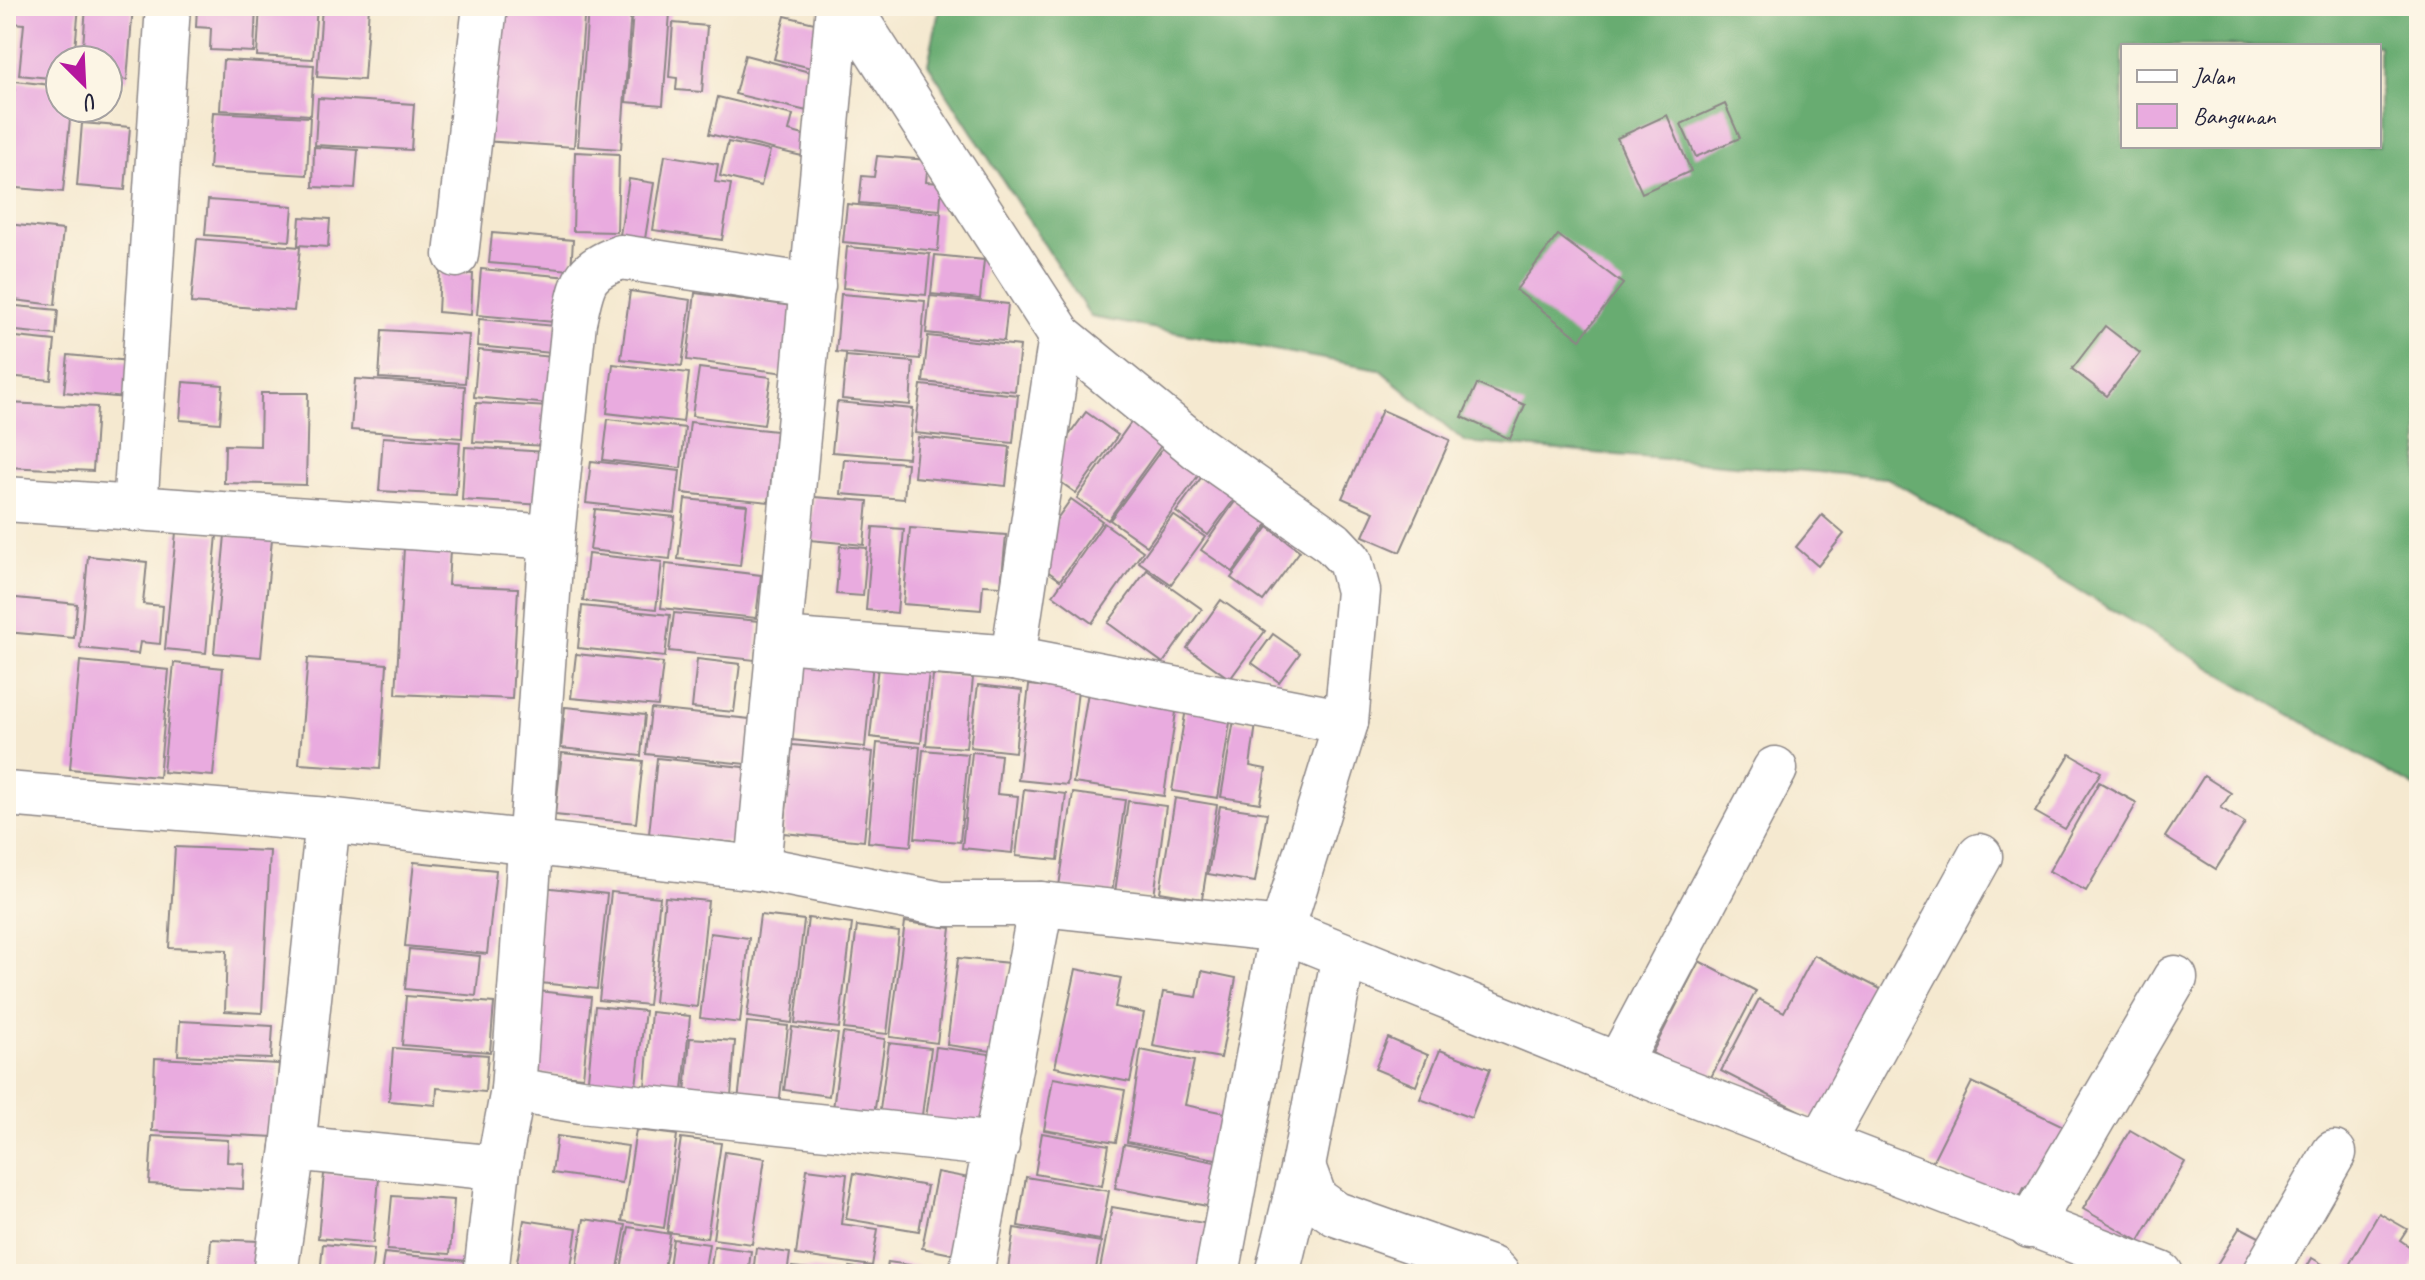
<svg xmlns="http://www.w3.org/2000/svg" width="2425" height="1280" font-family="Caveat,sans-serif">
  <rect width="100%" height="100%" fill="#fcf5e5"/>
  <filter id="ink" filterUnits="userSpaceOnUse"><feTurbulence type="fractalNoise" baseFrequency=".0125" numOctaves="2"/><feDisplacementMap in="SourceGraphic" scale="16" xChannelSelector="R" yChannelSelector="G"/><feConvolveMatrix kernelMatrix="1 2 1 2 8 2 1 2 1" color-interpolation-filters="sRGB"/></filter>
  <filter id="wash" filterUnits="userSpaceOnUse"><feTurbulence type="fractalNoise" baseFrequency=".006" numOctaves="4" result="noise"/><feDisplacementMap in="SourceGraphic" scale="32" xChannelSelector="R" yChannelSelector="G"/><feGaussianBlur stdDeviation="1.8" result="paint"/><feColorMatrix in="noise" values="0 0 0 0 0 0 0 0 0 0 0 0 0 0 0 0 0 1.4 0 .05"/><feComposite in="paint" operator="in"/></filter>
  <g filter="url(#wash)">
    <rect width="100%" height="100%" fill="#f5e9d0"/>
    <path fill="#68ac71" stroke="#456756" stroke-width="2" fill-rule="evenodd" d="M940 6H2419V790L1887 478 1465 442 1379 369 1091 317 928 64ZM2123 46H2379V146H2123Z"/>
    <g id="blocks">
      <g fill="#e9abdf">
        <path d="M14 6H79L74 60H60V79L19 75 24 24 12 23Z"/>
        <path d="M86 6H133L127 80 108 78V60H82Z"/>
        <path d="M197 6H256L254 52 210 50 211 28 196 27Z"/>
        <path d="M260 6H317L313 59 257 56Z"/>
        <path d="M322 6H369L364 80 317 77Z"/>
        <path d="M493 6H585L574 147 483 141Z"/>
        <path d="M588 8 631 10 621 149 578 146Z"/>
        <path d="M633 11 670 13 663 105 626 102Z"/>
        <path d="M785 16 831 27 820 70 774 59Z"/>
        <path d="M673 23 707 26 702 92 676 90 677 78 669 77Z"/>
        <path d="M745 55 817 74 807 111 735 94Z"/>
        <path d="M223 60 314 65 311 115 220 110Z"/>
        <path d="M15 81 60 86V108H71L63 192 6 187Z"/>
        <path d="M718 97 793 115 789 131 807 136 802 156 709 134Z"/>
        <path d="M318 98 414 104 411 150 315 145Z"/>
        <path d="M1725 104 1740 138 1696 157 1681 124Z"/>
        <path d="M213 112 310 117 307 175 209 169Z"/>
        <path d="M1667 115 1691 171 1642 193 1617 138Z"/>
        <path d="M82 123 130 127 125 190 77 186Z"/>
        <path d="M728 142 770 151 761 186 720 176Z"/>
        <path d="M314 147 358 150 355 189 313 187Z"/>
        <path d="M575 152 619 154 617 232 573 231Z"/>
        <path d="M665 155 718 164 715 182 731 184 722 240 653 230Z"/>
        <path d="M877 156 928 160 926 182 942 183 940 210 859 203 862 176 874 177Z"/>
        <path d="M629 179 654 183 644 245 619 241Z"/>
        <path d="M208 200 293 206 290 241 205 235Z"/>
        <path d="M847 204 941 213 938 251 843 242Z"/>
        <path d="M300 217 330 219 328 247 298 245Z"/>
        <path d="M7 224 63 230 55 305 6 299Z"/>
        <path d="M492 233 573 240 571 270 489 263Z"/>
        <path d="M1558 235 1623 284 1580 339 1516 290Z"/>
        <path d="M197 239 300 247 294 311 191 303Z"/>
        <path d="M847 247 930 254 926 295 843 288Z"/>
        <path d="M935 255 984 260 980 299 931 294Z"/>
        <path d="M481 269 569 277 565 323 477 315Z"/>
        <path d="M440 272 473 274 471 315 438 312Z"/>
        <path d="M630 291 691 300 682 366 621 359Z"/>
        <path d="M695 293 793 306 785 373 687 360Z"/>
        <path d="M841 294 925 301 920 359 836 352Z"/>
        <path d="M930 296 1008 304 1004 341 926 333Z"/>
        <path d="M6 305 58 310 56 335 6 330Z"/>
        <path d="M479 319 565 327 562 354 477 346Z"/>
        <path d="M2105 326 2140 353 2107 396 2072 369Z"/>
        <path d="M382 330 469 335 465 383 379 378Z"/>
        <path d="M6 336 55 341 51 380 6 376Z"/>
        <path d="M928 336 1020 346 1015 391 923 382Z"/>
        <path d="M478 350 563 358 559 405 474 397Z"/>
        <path d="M68 355 129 361 125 398 64 392Z"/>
        <path d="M846 356 913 362 910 405 842 399Z"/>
        <path d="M613 364 689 373 683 422 607 413Z"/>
        <path d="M699 368 771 377 764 425 692 416Z"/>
        <path d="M355 379 465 386 462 438 351 430Z"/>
        <path d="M183 382 223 385 220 423 180 420Z"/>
        <path d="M1477 384 1525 405 1510 439 1462 417Z"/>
        <path d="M921 385 1018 395 1013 443 915 433Z"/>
        <path d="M261 393H308L306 485 224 483 225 445 260 446Z"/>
        <path d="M837 402 913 409 908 458 832 452Z"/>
        <path d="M6 403 97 407 93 471 6 467Z"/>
        <path d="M476 403 550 407 547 446 473 442Z"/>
        <path d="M1382 410 1450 440 1400 552 1363 536 1374 512 1342 498Z"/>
        <path d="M1086 412 1118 435 1076 493 1044 470Z"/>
        <path d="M1137 414 1168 436 1108 520 1077 498Z"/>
        <path d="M608 419 685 428 681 468 603 460Z"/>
        <path d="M690 422 776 431 769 502 682 493Z"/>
        <path d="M383 437 460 442 456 495 379 491Z"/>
        <path d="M918 437 1010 447 1006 486 914 477Z"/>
        <path d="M1170 438 1206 465 1147 546 1110 520Z"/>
        <path d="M465 447 546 452 543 505 462 500Z"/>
        <path d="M844 459 907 463 904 499 841 494Z"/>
        <path d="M591 461 680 471 675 513 586 503Z"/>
        <path d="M1209 467 1241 490 1208 535 1176 512Z"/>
        <path d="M1243 490 1276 513 1233 572 1201 550Z"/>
        <path d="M814 497 868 501 864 545 810 540Z"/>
        <path d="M685 499 747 505 740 566 678 559Z"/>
        <path d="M1071 499 1102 521 1060 580 1029 558Z"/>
        <path d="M595 509 675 517 670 559 590 550Z"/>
        <path d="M1173 515 1205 537 1171 584 1139 562Z"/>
        <path d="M1822 515 1844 534 1818 566 1796 547Z"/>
        <path d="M1104 523 1143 551 1092 623 1053 595Z"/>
        <path d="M873 527 904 529 897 613 866 610Z"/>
        <path d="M1268 527 1300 551 1263 601 1231 578Z"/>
        <path d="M910 528 1006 535 1001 586 983 585 981 610 903 604Z"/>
        <path d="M176 532 217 535 206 653 165 649Z"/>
        <path d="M225 535 272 539 261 657 214 653Z"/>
        <path d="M840 546 867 548 863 596 836 594Z"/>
        <path d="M404 547 450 550 448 585 518 588 512 699 396 694Z"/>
        <path d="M588 554 662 562 656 609 583 601Z"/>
        <path d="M88 556 147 562 143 604 163 606 160 644 140 642 138 654 80 648Z"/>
        <path d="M666 564 761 575 756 618 661 608Z"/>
        <path d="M1147 570 1202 609 1163 663 1108 623Z"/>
        <path d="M6 597 77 604 74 638 6 632Z"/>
        <path d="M1221 600 1265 631 1230 679 1187 648Z"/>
        <path d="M582 606 670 615 665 657 578 648Z"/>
        <path d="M674 613 759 621 755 660 669 651Z"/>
        <path d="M1273 634 1300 653 1279 682 1252 663Z"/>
        <path d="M576 654 663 663 658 706 571 698Z"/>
        <path d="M799 655 873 662 865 747 791 740Z"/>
        <path d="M308 658 387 664 380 769 299 764Z"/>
        <path d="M879 658 930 663 921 743 870 737Z"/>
        <path d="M697 659 740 664 734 712 692 708Z"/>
        <path d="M80 661 169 670 159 777 70 769Z"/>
        <path d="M174 663 223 668 213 776 163 772Z"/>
        <path d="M933 675 973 678 966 748 926 745Z"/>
        <path d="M978 685 1022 690 1015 752 970 747Z"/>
        <path d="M1029 685 1078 690 1067 785 1018 780Z"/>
        <path d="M1088 692 1177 705 1164 796 1073 783Z"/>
        <path d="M1187 703 1232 710 1218 798 1172 791Z"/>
        <path d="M565 707 645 715 641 756 561 748Z"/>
        <path d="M651 709 760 720 756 765 646 754Z"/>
        <path d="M1234 720 1256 724 1250 766 1266 769 1260 803 1221 797Z"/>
        <path d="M877 743 920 747 911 846 868 842Z"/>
        <path d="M792 745 873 752 864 841 784 833Z"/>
        <path d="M923 750 968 754 960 842 915 838Z"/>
        <path d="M972 752 1001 755 997 794 1018 796 1012 853 962 848Z"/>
        <path d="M562 753 643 761 636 823 555 815Z"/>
        <path d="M2070 754 2101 772 2065 829 2035 812Z"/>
        <path d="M657 758 752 768 744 844 649 834Z"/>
        <path d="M2204 776 2231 793 2221 808 2245 823 2216 869 2165 837Z"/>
        <path d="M2099 782 2137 803 2086 891 2049 871Z"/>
        <path d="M1024 789 1066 794 1058 860 1016 856Z"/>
        <path d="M1073 793 1125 800 1112 893 1059 886Z"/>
        <path d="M1175 798 1217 805 1202 899 1160 892Z"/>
        <path d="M1128 801 1166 806 1154 897 1115 892Z"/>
        <path d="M1220 806 1267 813 1255 882 1208 874Z"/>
        <path d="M175 847 270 851 262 1013 225 1011 227 950 169 948Z"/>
        <path d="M414 862 496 870 487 954 405 946Z"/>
        <path d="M542 887 607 894 597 989 531 982Z"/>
        <path d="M611 892 660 897 648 1005 599 1000Z"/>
        <path d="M665 897 708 901 697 1007 654 1002Z"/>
        <path d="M760 915 804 920 792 1023 747 1017Z"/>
        <path d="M808 918 852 924 839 1028 795 1023Z"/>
        <path d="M905 922 951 928 937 1043 890 1037Z"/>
        <path d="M857 926 899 932 887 1034 844 1029Z"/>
        <path d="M710 933 749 938 740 1023 700 1018Z"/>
        <path d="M409 949 480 956 476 996 405 989Z"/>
        <path d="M1814 955 1896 997 1829 1126 1721 1071 1759 999 1784 1012Z"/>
        <path d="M958 958 1009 963 999 1052 947 1045Z"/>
        <path d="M1699 961 1756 991 1708 1083 1652 1053Z"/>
        <path d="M1076 969 1121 978 1115 1007 1144 1013 1130 1082 1055 1067Z"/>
        <path d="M1202 971 1236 978 1221 1058 1153 1046 1163 992 1197 997Z"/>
        <path d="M538 991 591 997 583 1077 529 1072Z"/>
        <path d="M406 996 494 1003 490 1052 402 1045Z"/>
        <path d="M595 1006 645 1011 635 1094 587 1090Z"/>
        <path d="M651 1012 690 1016 683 1090 645 1087Z"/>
        <path d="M180 1021 273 1026 271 1059 178 1055Z"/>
        <path d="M747 1022 788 1026 779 1106 738 1101Z"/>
        <path d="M792 1027 838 1034 829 1096 784 1090Z"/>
        <path d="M843 1033 885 1039 873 1122 832 1116Z"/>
        <path d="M690 1038 735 1041 731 1097 685 1093Z"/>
        <path d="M1388 1038 1428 1055 1416 1086 1375 1069Z"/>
        <path d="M889 1043 931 1048 920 1130 878 1124Z"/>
        <path d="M936 1047 997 1055 986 1133 925 1125Z"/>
        <path d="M393 1048 488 1055 485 1092 437 1088 436 1105 389 1101Z"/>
        <path d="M1141 1050 1194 1061 1185 1105 1230 1114 1221 1160 1127 1142Z"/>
        <path d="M1440 1050 1490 1069 1471 1118 1420 1099Z"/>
        <path d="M155 1058 279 1064 275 1137 152 1131Z"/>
        <path d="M1053 1078 1125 1090 1116 1142 1044 1130Z"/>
        <path d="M1972 1082 2078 1133 2045 1198 2024 1188 2016 1205 1931 1164Z"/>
        <path d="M636 1130 677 1135 664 1228 622 1221Z"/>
        <path d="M2130 1130 2185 1162 2139 1241 2083 1209Z"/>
        <path d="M1042 1133 1109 1145 1102 1186 1035 1174Z"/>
        <path d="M152 1136 228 1140 227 1162 244 1163 243 1189 149 1184Z"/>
        <path d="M557 1136 628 1146 622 1183 552 1173Z"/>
        <path d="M681 1138 721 1143 707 1238 667 1232Z"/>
        <path d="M1124 1144 1220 1163 1212 1207 1115 1188Z"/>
        <path d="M725 1152 765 1158 752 1244 713 1239Z"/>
        <path d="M807 1169 847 1174 841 1224 878 1229 872 1266 796 1255Z"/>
        <path d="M937 1172 980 1180 966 1257 922 1248Z"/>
        <path d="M854 1173 927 1186 919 1231 846 1219Z"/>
        <path d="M324 1174 379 1178 373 1243 318 1238Z"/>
        <path d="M1026 1177 1109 1191 1100 1240 1018 1226Z"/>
        <path d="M392 1196 454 1200 450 1254 387 1250Z"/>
        <path d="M1112 1207 1209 1224 1200 1274H1099Z"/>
        <path d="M2379 1213 2407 1229 2400 1240 2419 1253 2407 1274H2349L2345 1272Z"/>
        <path d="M584 1219 626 1225 617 1274H575Z"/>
        <path d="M524 1220 577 1228 570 1274H515Z"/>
        <path d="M629 1227 670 1234 663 1274 621 1269Z"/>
        <path d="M2240 1227 2274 1245 2257 1274H2229L2216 1266Z"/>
        <path d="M1014 1228 1101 1242 1095 1274H1036L1008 1269Z"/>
        <path d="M211 1239 259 1241 258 1274H209Z"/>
        <path d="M673 1239 709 1244 704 1274H668Z"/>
        <path d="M323 1244 374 1249 371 1274H320Z"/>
        <path d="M714 1246 751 1251 748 1274H710Z"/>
        <path d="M756 1248 790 1253 787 1274H753Z"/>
        <path d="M384 1253 467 1261 465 1274H381Z"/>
        <path d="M2312 1258 2339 1274H2303Z"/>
        <path d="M888 1262 938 1269 937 1274H886Z"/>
        <path d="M792 1267 836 1272V1274H792Z"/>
        <path d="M850 1267 884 1272V1274H849Z"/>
      </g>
    </g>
  </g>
  <g filter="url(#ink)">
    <use href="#blocks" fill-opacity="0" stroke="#8c8686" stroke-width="2"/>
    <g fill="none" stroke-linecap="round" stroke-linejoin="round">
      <defs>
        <g id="minor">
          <path d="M848 6 1061 336 1198 448 1333 543 1350 561 1358 591 1346 722 1282 930 1217 1274"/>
          <path d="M456 255 485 6"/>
          <path d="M6 499 552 537"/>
          <path d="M135 509 168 6"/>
          <path d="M781 640 1013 658 1346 722"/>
          <path d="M1013 658 1061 336"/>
          <path d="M6 794 328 820 758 868 942 904H1041L1282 930 1618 1065 2161 1274"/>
          <path d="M758 868 838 6"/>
          <path d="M1344 955 1303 1166 1315 1199 1336 1214 1492 1269 1497 1274"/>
          <path d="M1618 1065 1775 769"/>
          <path d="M513 1090 581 1101 997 1145"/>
          <path d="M1822 1142 1980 856"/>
          <path d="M293 1148 328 820"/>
          <path d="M2030 1226 2175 978"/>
          <path d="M275 1274 293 1148 498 1168"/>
          <path d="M486 1274 498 1168 513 1090 552 537 574 322C583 283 581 271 621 257L813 286"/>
          <path d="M971 1274 1041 904"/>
          <path d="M1277 1274 1303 1166"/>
          <path d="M2264 1274 2334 1153"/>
        </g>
      </defs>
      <use href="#minor" stroke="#8c8686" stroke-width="47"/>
      <use href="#minor" stroke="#fff" stroke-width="44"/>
    </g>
  </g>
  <rect width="2425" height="1280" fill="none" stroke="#fcf5e5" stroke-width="32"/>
  <rect x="2121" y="44" width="260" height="104" fill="#fcf5e5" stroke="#a5a1a1" stroke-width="2"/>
  <rect x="2137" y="70" width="40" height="12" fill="#ffffff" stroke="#a5a1a1" stroke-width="2"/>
  <text x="2193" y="84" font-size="24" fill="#22223b">Jalan</text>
  <rect x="2137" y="104" width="40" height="24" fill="#e9abdf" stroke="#a5a1a1" stroke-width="2"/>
  <text x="2193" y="124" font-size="24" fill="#22223b">Bangunan</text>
  <g transform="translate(84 84) rotate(156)"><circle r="38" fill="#fcf5e5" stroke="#a5a1a1" stroke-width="2"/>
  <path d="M0-6L14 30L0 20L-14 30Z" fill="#b5179e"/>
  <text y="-12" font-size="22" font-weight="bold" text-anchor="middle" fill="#22223b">U</text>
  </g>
</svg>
